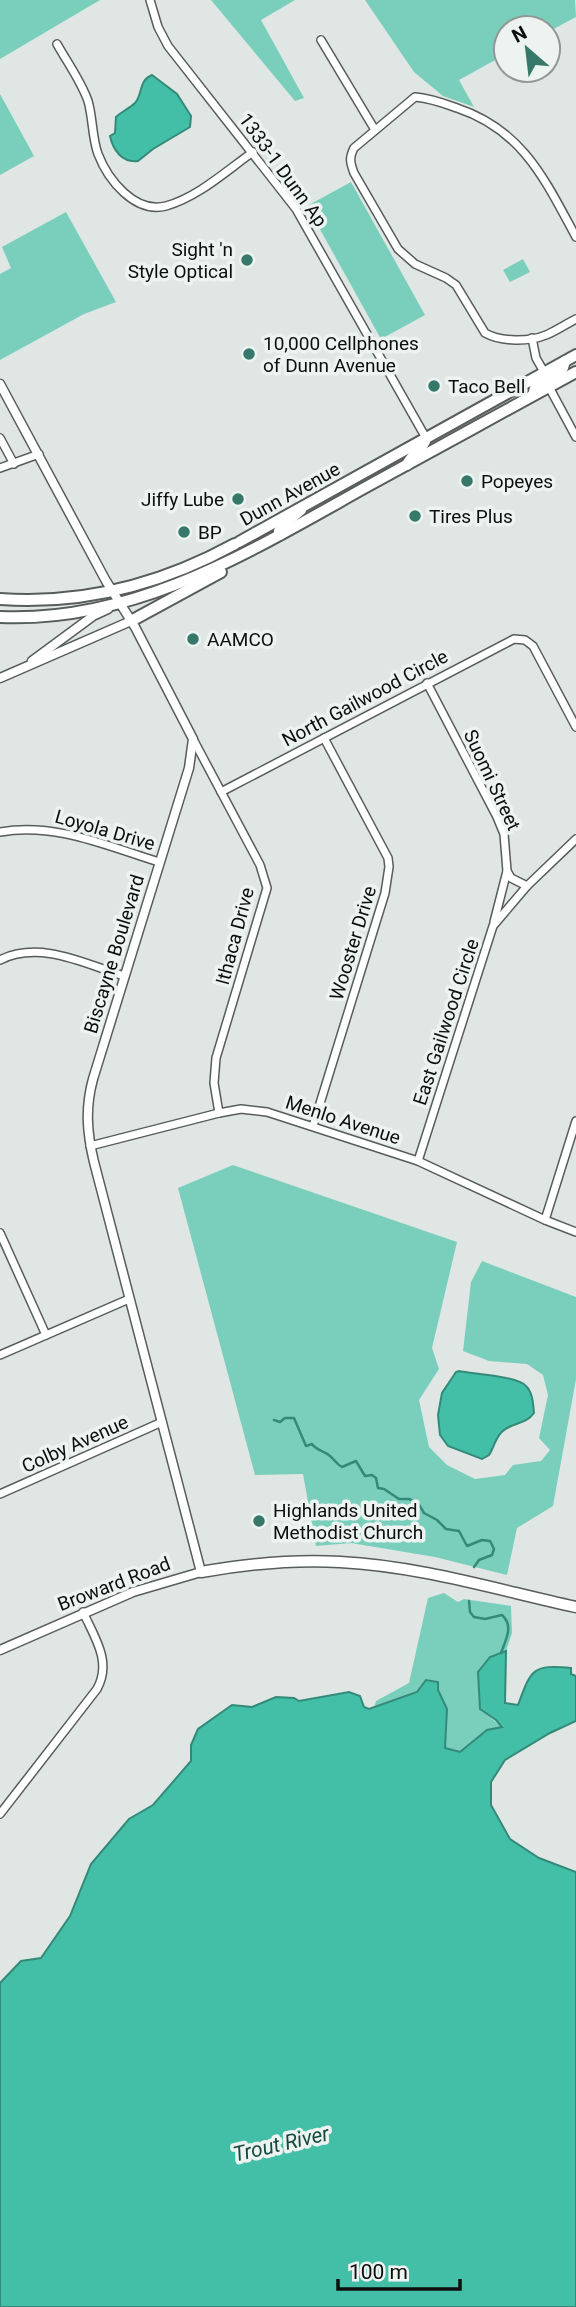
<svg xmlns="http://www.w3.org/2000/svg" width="576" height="2307" font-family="Roboto,sans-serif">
  <rect width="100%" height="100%" fill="#dfe6e4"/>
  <g fill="#7acfbc">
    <path d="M0 0H100L0 59Z"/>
    <path d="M211 0H295L261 20 304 98 295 101Z"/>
    <path d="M365 0H575L576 17 548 32V28H506V54L459 80 474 107 443 96 414 72Z"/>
    <path d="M0 94 34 156 0 175Z"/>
    <path d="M351 182 425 315 381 339 307 206Z"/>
    <path d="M66 212 116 302 84 314 0 360V274L11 268 2 247Z"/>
    <path d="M523 259 530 272 510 282 503 270Z"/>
    <path d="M233 1165 457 1242 432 1348 439 1369 419 1400 429 1447 447 1465 475 1479 505 1475 513 1465 541 1461 550 1450 539 1438 548 1395 543 1375 527 1364 489 1361 463 1351 471 1282 482 1261 576 1297V1379L553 1506 517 1528 507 1575 435 1557 351 1543 316 1546 303 1474 255 1475 178 1188Z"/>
    <path d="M444 1593 458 1602 464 1599 511 1606 512 1633 506 1651 490 1657 480 1709 502 1727 487 1731 460 1752 445 1748 447 1709 438 1690 437 1682 426 1680 417 1692 374 1708 376 1701 409 1683 428 1598Z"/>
  </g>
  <g fill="#44bfa7" stroke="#348a79" stroke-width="2">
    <path d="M152 75 177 94 191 116 190 127 153 149 138 161C122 163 113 150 110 136L115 133 116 117C121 112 130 108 135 103 143 94 138 81 152 75Z"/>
    <path d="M459 1371C473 1374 518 1376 526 1386 533 1393 533 1404 534 1413 525 1426 509 1422 500 1434 495 1440 493 1449 489 1455L482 1459 448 1446 440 1435 438 1415 442 1393 456 1372Z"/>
    <path d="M506 1651 505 1703 518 1705C531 1670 532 1664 571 1668V1674L576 1676V1721L550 1733 505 1760 491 1782V1805L510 1839 539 1858 576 1872V2307H0V1983L21 1961 41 1958 70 1916 91 1864 129 1819 153 1805 191 1761V1745L198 1729 232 1705 252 1707 276 1697 294 1698 299 1701 349 1692 360 1696 364 1707 369 1709 417 1692 426 1680 438 1682V1690L447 1709 445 1748 460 1752 487 1730 502 1727 496 1720 480 1709 478 1672 490 1657Z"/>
  </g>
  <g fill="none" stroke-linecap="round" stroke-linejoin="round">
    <g stroke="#348a79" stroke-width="2.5">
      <path d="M274 1420 280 1422 285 1418H294L306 1446 312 1444C316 1450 324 1451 330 1456 335 1460 336 1464 342 1467L356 1461 365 1476 372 1475 376 1478 378 1488 384 1489 399 1499H409L418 1503 424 1513 437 1520 446 1529 459 1531 467 1546 482 1540 490 1541 494 1549 492 1555 479 1560 474 1567"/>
      <path d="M469 1601 470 1612 474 1617 485 1619 502 1615C514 1626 506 1639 501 1653"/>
    </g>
    <defs>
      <g id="minor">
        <path d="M150 0 158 27 168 46 296 209 426 438"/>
        <path d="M321 40 375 130"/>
        <path d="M57 44C67 62 81 81 88 101 93 118 92 138 98 154 108 180 135 214 166 206 198 197 226 171 253 152"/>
        <path d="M576 237C545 180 523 130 457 108 443 103 430 98 415 97L354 148C349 158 350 162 354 173L398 249 415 264 446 278 456 285 485 333C501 342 529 342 546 335 556 331 566 324 576 319"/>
        <path d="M532 338 536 358 544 372"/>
        <path d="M549 387 576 437"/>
        <path d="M0 438 14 464"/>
        <path d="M0 468 39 454"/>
        <path d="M427 683 497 817 504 834 507 871 511 878 527 886"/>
        <path d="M193 739 260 865 267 888 216 1058 214 1083 219 1113"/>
        <path d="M221 792 514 639 525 640 533 646 576 727"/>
        <path d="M0 832C55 822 107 846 159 862"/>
        <path d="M494 922 507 871"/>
        <path d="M0 960C40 940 85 964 124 976"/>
        <path d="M313 1126 385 893 389 867 388 858 324 738"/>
        <path d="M90 1146 219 1113 241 1109 267 1112 418 1161 545 1220 576 1232"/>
        <path d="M418 1161 493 926 527 886 576 839"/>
        <path d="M545 1220 576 1121"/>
        <path d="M0 1233 46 1335"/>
        <path d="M0 1355 129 1299"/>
        <path d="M0 1494 162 1422"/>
        <path d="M0 1814 97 1689C112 1662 95 1638 83 1612"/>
      </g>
      <g id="tertiary">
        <path d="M0 384 106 581 135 627 193 739 189 768 93 1079C85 1108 87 1133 94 1162L201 1572 133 1592 0 1650"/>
        <path d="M32 661 93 616 108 609"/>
        <path d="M0 678 131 621"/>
      </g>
      <g id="secondary">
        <path d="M549 387V380L563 368 565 361"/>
        <path d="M533 395 535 388 545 379 544 373"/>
        <path d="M407 465C411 454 424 449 426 438"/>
        <path d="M280 535 279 531 283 525 301 510"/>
        <path d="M201 1572C247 1564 293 1559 340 1562 420 1566 498 1590 576 1607"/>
      </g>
      <g id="primary">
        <path d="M239 542 576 355"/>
        <path d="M0 599C84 605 162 584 235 544"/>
        <path d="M0 617C136 623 251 551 366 487 436 449 506 410 576 372"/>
        <path d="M131 621 221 572"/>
      </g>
    </defs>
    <use href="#minor" stroke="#575d5b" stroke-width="10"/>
    <use href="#tertiary" stroke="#575d5b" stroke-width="11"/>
    <use href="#secondary" stroke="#575d5b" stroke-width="13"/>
    <use href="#primary" stroke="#575d5b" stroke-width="14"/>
    <use href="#minor" stroke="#fff" stroke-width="7"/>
    <use href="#tertiary" stroke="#fff" stroke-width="8"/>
    <use href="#secondary" stroke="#fff" stroke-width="10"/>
    <use href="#primary" stroke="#fff" stroke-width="10"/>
  </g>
  <g fill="#36796b" stroke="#edf3f1" stroke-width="2.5">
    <circle cx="247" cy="260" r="7"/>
    <circle cx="249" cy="354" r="7"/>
    <circle cx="434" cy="386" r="7"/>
    <circle cx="467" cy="481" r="7"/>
    <circle cx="238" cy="499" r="7"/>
    <circle cx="415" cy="516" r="7"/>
    <circle cx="184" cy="532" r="7"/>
    <circle cx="193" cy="639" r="7"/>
    <circle cx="259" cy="1521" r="7"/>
  </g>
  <g text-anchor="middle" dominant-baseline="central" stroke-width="7" stroke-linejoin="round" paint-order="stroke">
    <g font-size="19" fill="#0d0f0f" stroke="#edf3f1">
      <text transform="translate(283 170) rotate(54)">1333-1 Dunn Ap</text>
      <text transform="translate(290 494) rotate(-29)">Dunn Avenue</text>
      <text transform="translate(365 698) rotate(-28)">North Gailwood Circle</text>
      <text transform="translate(492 780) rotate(65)">Suomi Street</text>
      <text transform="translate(105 830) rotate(16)">Loyola Drive</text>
      <text transform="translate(235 936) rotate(-75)">Ithaca Drive</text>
      <text transform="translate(353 943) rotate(-73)">Wooster Drive</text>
      <text transform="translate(114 954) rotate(-73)">Biscayne Boulevard</text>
      <text transform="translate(446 1022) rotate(-72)">East Gailwood Circle</text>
      <text transform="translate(343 1120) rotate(18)">Menlo Avenue</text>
      <text transform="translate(75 1444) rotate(-24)">Colby Avenue</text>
      <text transform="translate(114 1584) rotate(-21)">Broward Road</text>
    </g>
    <g font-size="19" fill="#0d0f0f" stroke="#edf3f1" text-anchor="start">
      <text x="233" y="249" text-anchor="end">Sight 'n<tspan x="233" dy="22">Style Optical</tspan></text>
      <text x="263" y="343">10,000 Cellphones<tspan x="263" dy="22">of Dunn Avenue</tspan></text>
      <text x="448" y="386">Taco Bell</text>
      <text x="481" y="481">Popeyes</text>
      <text x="224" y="499" text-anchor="end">Jiffy Lube</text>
      <text x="429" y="516">Tires Plus</text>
      <text x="198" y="532">BP</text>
      <text x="207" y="639">AAMCO</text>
      <text x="273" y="1510">Highlands United<tspan x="273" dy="22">Methodist Church</tspan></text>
    </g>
    <g font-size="21" font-style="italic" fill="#154a3f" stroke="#edf3f1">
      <text transform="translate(281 2144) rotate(-13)">Trout River</text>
    </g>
  </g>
  <g transform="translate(527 49) rotate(332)"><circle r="33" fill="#edf3f1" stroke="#939897" stroke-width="2"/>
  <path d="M0-5L12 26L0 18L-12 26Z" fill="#36796b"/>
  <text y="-10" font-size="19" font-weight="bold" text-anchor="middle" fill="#0d0f0f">N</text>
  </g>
  <path d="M338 2279v10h122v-10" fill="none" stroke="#0d0f0f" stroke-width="3.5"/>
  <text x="349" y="2279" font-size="21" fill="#0d0f0f" stroke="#edf3f1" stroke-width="5" paint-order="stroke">100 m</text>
</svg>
